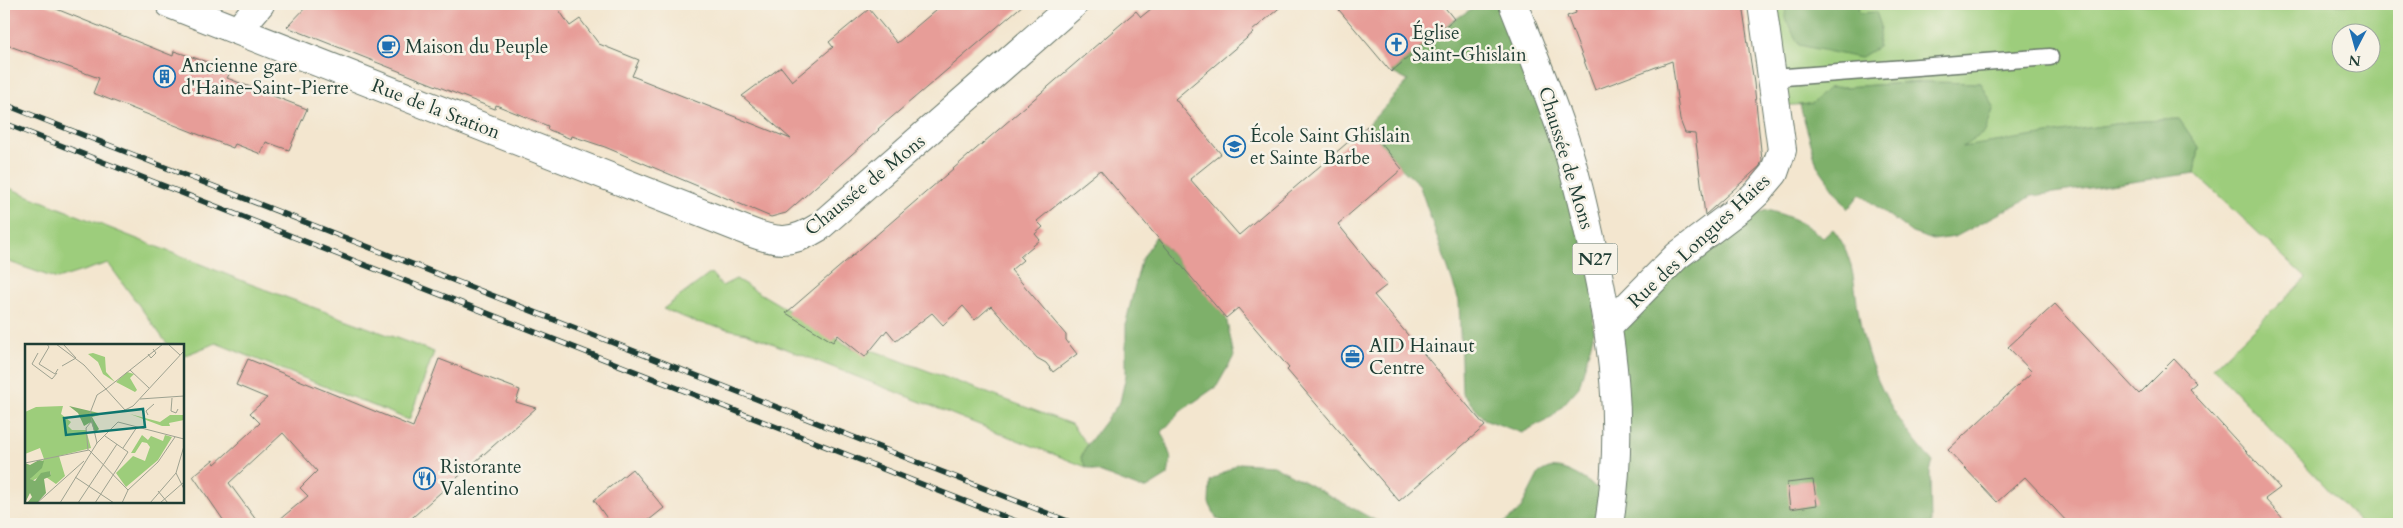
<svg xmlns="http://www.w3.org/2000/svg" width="2403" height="528" font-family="Cardo,serif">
  <rect width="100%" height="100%" fill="#f7f3e8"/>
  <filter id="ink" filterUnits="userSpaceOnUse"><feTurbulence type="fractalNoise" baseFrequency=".02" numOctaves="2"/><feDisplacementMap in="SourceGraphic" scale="10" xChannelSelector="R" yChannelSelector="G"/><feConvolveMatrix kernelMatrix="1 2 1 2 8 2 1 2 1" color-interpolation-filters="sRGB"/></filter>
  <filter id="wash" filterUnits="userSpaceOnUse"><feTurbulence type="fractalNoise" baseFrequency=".0096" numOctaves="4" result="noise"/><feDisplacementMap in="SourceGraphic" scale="20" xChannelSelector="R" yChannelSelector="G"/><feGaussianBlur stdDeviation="1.12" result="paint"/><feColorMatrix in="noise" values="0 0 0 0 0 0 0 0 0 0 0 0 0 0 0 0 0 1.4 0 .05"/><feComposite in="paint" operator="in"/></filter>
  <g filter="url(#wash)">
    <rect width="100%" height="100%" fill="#f3e6cf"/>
    <g fill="#9dcd7b" stroke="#5e8558" fill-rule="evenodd">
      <path d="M1762 4H2399V524H2361L2213 368 2306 278 2195 173 2199 148 2179 119 2128 122 1960 148 1981 83 1923 82 1828 88 1813 104 1775 106ZM2340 32H2370V62H2340Z"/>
      <path d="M4 186 253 285 434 352 409 420 216 343 183 356 182 346 168 345 108 263 57 279 4 260Z"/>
      <path d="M711 273 722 286 736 279 854 349 862 348 877 352 1071 424 1087 445 1081 457 1086 467 746 333 696 322 663 309Z"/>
    </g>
    <g fill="#7eb06b" stroke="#4e7650">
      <path d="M1479 4H1513L1596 262 1593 336 1579 387 1553 416 1522 433 1484 419 1462 393 1459 301 1419 184 1402 169 1367 126 1408 81 1391 72 1454 20Z"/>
      <path d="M1786 4H1858L1859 13 1876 12 1881 26 1878 47 1860 58 1799 45 1785 18Z"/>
      <path d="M1923 82 1981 83 1994 107 1985 132 1962 147 2128 122 2179 119 2199 148 2195 173 2032 196 1955 237 1933 240 1912 233 1860 194 1848 209 1817 165 1800 105 1813 103 1828 88Z"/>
      <path d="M1767 210C1790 216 1805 223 1823 238L1833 229C1855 255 1854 289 1860 322 1871 379 1895 420 1933 462L1930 472 1931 524H1503L1520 510 1539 473C1542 471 1546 469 1549 468 1568 464 1598 489 1612 499L1609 325 1749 216Z"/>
      <path d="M1156 236 1226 317 1234 356 1217 386 1181 411 1162 432 1171 458 1168 475 1147 488H1140L1086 467 1081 458 1087 445 1120 402 1126 375V322L1141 261Z"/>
      <path d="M1239 463 1273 465 1382 524H1231L1217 519 1209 503 1210 481Z"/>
    </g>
    <g id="blocks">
      <g fill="#e79d98">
        <path d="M4 4H44L173 56 174 51 216 65V67L230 73 227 78 307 109 289 150 266 142 261 154 235 144 233 148 93 93 99 78 4 44Z"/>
        <path d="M309 4H555L570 26 580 19 599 44 639 60 632 76 791 139 742 96 781 67 792 81 833 47 829 42 869 9 897 43 943 4H1024L878 129 879 130 786 213 771 217 605 147 572 136 571 139 547 129 548 126 496 105 495 109 287 27Z"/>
        <path d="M1157 4H1284L1252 31 1253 33 1175 99 1221 154 1190 179 1239 235 1367 126 1402 169 1338 224 1387 285 1374 295 1485 426 1399 501 1287 370 1289 368 1238 308 1226 318 1100 170 1037 221 1043 227 1035 234 1040 240 1020 257 1023 260 1011 270 1066 335V340L1077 354 1053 372 1046 363 1037 358 991 306 975 320 963 306 943 325 932 313 896 341 887 330 865 357 838 335 833 342 786 313 1136 11 1141 17Z"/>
        <path d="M1334 4H1442L1454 19 1391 72Z"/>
        <path d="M1574 4H1742L1754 83 1762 160 1760 166 1705 215 1695 134 1685 133 1680 120 1672 61 1595 90 1567 16 1576 13Z"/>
        <path d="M2055 304 2139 394 2174 359 2196 383 2189 389 2280 488 2265 499 2288 524H2069L2025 477 1997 502 1948 450 2032 372 2008 347Z"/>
        <path d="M248 359 413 427 439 359 520 390 516 402 536 408 405 524H274L308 496 300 488 317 471 283 433 229 483 259 524H226L193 476 213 460 215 464 260 423 250 413 267 398 236 385Z"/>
        <path d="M632 469 664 508 644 524H611L594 500Z"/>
        <path d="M1813 480 1817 505 1790 509 1787 483Z"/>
      </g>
    </g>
  </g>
  <g filter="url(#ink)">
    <use href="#blocks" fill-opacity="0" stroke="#69786a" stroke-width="1"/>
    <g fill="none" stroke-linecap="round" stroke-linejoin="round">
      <defs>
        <path id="service" d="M1771 78 2050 57"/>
        <g id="minor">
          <path d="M170 4 747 231C777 243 792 244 819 227L1074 4"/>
          <path d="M238 30 260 4"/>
          <path d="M1609 325 1677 256 1743 206 1758 192 1774 173 1782 150 1762 4"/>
        </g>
        <path id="primary" d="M1513 4C1530 47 1548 91 1563 135 1575 170 1583 206 1591 242 1613 338 1625 426 1609 524"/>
      </defs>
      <use href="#service" stroke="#69786a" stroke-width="19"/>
      <use href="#minor" stroke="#69786a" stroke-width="30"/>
      <use href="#primary" stroke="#69786a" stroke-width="30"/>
      <use href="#service" stroke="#fff" stroke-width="16"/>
      <use href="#minor" stroke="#fff" stroke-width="28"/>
      <use href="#primary" stroke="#fff" stroke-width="28"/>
      <defs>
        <g id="rail">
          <path d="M4 104 1075 524"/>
          <path d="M4 123 1023 524"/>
        </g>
      </defs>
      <use href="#rail" stroke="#1f3d34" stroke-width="5.5"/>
      <use href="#rail" stroke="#f7f3e8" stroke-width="4" stroke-dasharray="11" stroke-linecap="butt"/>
    </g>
  </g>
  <defs>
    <symbol id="church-ring" viewBox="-11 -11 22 22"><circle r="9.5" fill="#f7f3e8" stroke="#1f6fb2" stroke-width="1.5"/><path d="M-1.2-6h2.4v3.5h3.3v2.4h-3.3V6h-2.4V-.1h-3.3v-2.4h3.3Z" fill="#1f6fb2"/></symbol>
    <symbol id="cafe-ring" viewBox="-11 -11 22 22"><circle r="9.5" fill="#f7f3e8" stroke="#1f6fb2" stroke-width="1.5"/><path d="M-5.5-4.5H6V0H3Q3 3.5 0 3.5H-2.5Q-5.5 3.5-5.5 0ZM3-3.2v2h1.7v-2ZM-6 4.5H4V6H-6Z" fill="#1f6fb2"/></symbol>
    <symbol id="building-ring" viewBox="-11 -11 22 22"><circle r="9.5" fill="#f7f3e8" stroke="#1f6fb2" stroke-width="1.5"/><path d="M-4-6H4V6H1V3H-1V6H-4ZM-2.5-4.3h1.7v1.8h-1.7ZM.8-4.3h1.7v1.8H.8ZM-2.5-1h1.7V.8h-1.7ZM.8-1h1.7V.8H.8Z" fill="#1f6fb2"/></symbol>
    <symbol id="school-ring" viewBox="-11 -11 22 22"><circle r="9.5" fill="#f7f3e8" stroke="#1f6fb2" stroke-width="1.5"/><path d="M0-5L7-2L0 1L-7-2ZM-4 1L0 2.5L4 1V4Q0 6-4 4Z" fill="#1f6fb2"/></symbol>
    <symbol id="office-ring" viewBox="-11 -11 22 22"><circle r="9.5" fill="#f7f3e8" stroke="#1f6fb2" stroke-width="1.5"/><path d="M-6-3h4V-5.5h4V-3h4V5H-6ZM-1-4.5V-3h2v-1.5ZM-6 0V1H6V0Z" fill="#1f6fb2"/></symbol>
    <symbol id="restaurant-ring" viewBox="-11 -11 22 22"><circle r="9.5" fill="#f7f3e8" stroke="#1f6fb2" stroke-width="1.5"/><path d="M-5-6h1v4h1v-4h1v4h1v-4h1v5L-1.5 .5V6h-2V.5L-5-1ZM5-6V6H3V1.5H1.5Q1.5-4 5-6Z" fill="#1f6fb2"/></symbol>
  </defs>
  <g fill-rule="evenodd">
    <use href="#church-ring" x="1384" y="32" width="25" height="25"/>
    <use href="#cafe-ring" x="376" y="34" width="25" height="25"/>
    <use href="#building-ring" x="152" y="64" width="25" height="25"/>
    <use href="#school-ring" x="1222" y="134" width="25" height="25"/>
    <use href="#office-ring" x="1340" y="344" width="25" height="25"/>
    <use href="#restaurant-ring" x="412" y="466" width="25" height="25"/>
  </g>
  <g text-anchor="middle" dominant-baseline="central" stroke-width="5" stroke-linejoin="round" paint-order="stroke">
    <rect fill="#f7f3e8" stroke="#60746a" stroke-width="1" x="1572.5" y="243.5" width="45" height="31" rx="4"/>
    <g font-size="18" font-weight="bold" fill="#1f3d34">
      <text x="1595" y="259">N27</text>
    </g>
    <g font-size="19" fill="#1f3d34" stroke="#f7f3e8" text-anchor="start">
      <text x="1412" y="33">Église<tspan x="1412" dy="22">Saint-Ghislain</tspan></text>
      <text x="405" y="47">Maison du Peuple</text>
      <text x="181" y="66">Ancienne gare<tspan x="181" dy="22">d'Haine-Saint-Pierre</tspan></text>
      <text x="1250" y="136">École Saint Ghislain<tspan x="1250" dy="22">et Sainte Barbe</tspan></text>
      <text x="1369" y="346">AID Hainaut<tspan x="1369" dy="22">Centre</tspan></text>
      <text x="440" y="467">Ristorante<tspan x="440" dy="22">Valentino</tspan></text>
    </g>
    <g font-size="19" fill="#1f3d34" stroke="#f7f3e8">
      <text transform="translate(436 109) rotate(21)">Rue de la Station</text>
      <text transform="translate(1566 158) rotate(73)">Chaussée de Mons</text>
      <text transform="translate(865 185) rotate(-39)">Chaussée de Mons</text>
      <text transform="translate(1699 241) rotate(-43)">Rue des Longues Haies</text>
    </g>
  </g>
  <g transform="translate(25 344)">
    <rect width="159" height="159" fill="#f3e6cf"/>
    <path d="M68 9 80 13 81 28 90 38 78 30 73 18 63 10ZM102 28 109 30 105 34 112 46 110 48 91 38ZM38 62 36 70 46 78 43 82 47 86H61L66 104 34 112 40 132 31 140 21 133 26 131 25 127 7 137 5 135 19 115 15 104 0 110V68L11 63ZM105 70 135 78 145 71H159V76L144 79 145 82H137ZM117 91 123 96 126 92 138 97 140 91 147 93 133 116 101 143 91 129 108 112 120 117 125 103 122 99 117 98 110 109H106Z" fill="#9dcd7b"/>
    <path d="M44 62 78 70 67 73 74 85 70 89 66 78 59 82 53 69ZM14 116 19 117 17 124 5 135 10 137 16 129 25 127 26 132 19 135 21 149 12 159H2L7 153 5 149 0 159V119L5 121Z" fill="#7eb06b"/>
    <path fill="none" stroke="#9ea291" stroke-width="1" d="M22 0 24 3 14 20 30 30 33 25M31 0 59 21 100 66 108 62 159 7M143 0 155 11M13 9 7 20 27 35 32 29M123 10 126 14 131 9 128 5M37 22 51 14 38 0M105 26 124 44M81 45 138 0M147 54 146 67 151 69 153 65M115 55 159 52M123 71 121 67 129 60M71 100 93 78 159 95M159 102 151 129 159 145M98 104 112 83M63 106 61 84 66 78M0 119 64 106 103 146M50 133 89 159M133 147 143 159M12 159 59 117M35 159 72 99 65 69 72 51 81 45M53 159 92 100M70 159 103 108 80 92M97 159 103 146 133 118 150 93M125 159 151 129M135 159 159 138"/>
    <path fill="#0f766e" fill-opacity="0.15" stroke="#0f766e" stroke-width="2.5" d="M118 65 120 83 41 91 39 74Z"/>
    <rect width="159" height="159" fill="none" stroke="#1f3d34" stroke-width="2.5"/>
  </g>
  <rect width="2403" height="528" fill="none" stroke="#f7f3e8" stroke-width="20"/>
  <g transform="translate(2356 48) rotate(186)"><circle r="24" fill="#f7f3e8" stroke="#a1aaa0"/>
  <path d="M0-4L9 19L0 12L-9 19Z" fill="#1f6fb2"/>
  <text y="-8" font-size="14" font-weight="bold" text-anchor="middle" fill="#1f3d34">N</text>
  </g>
</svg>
